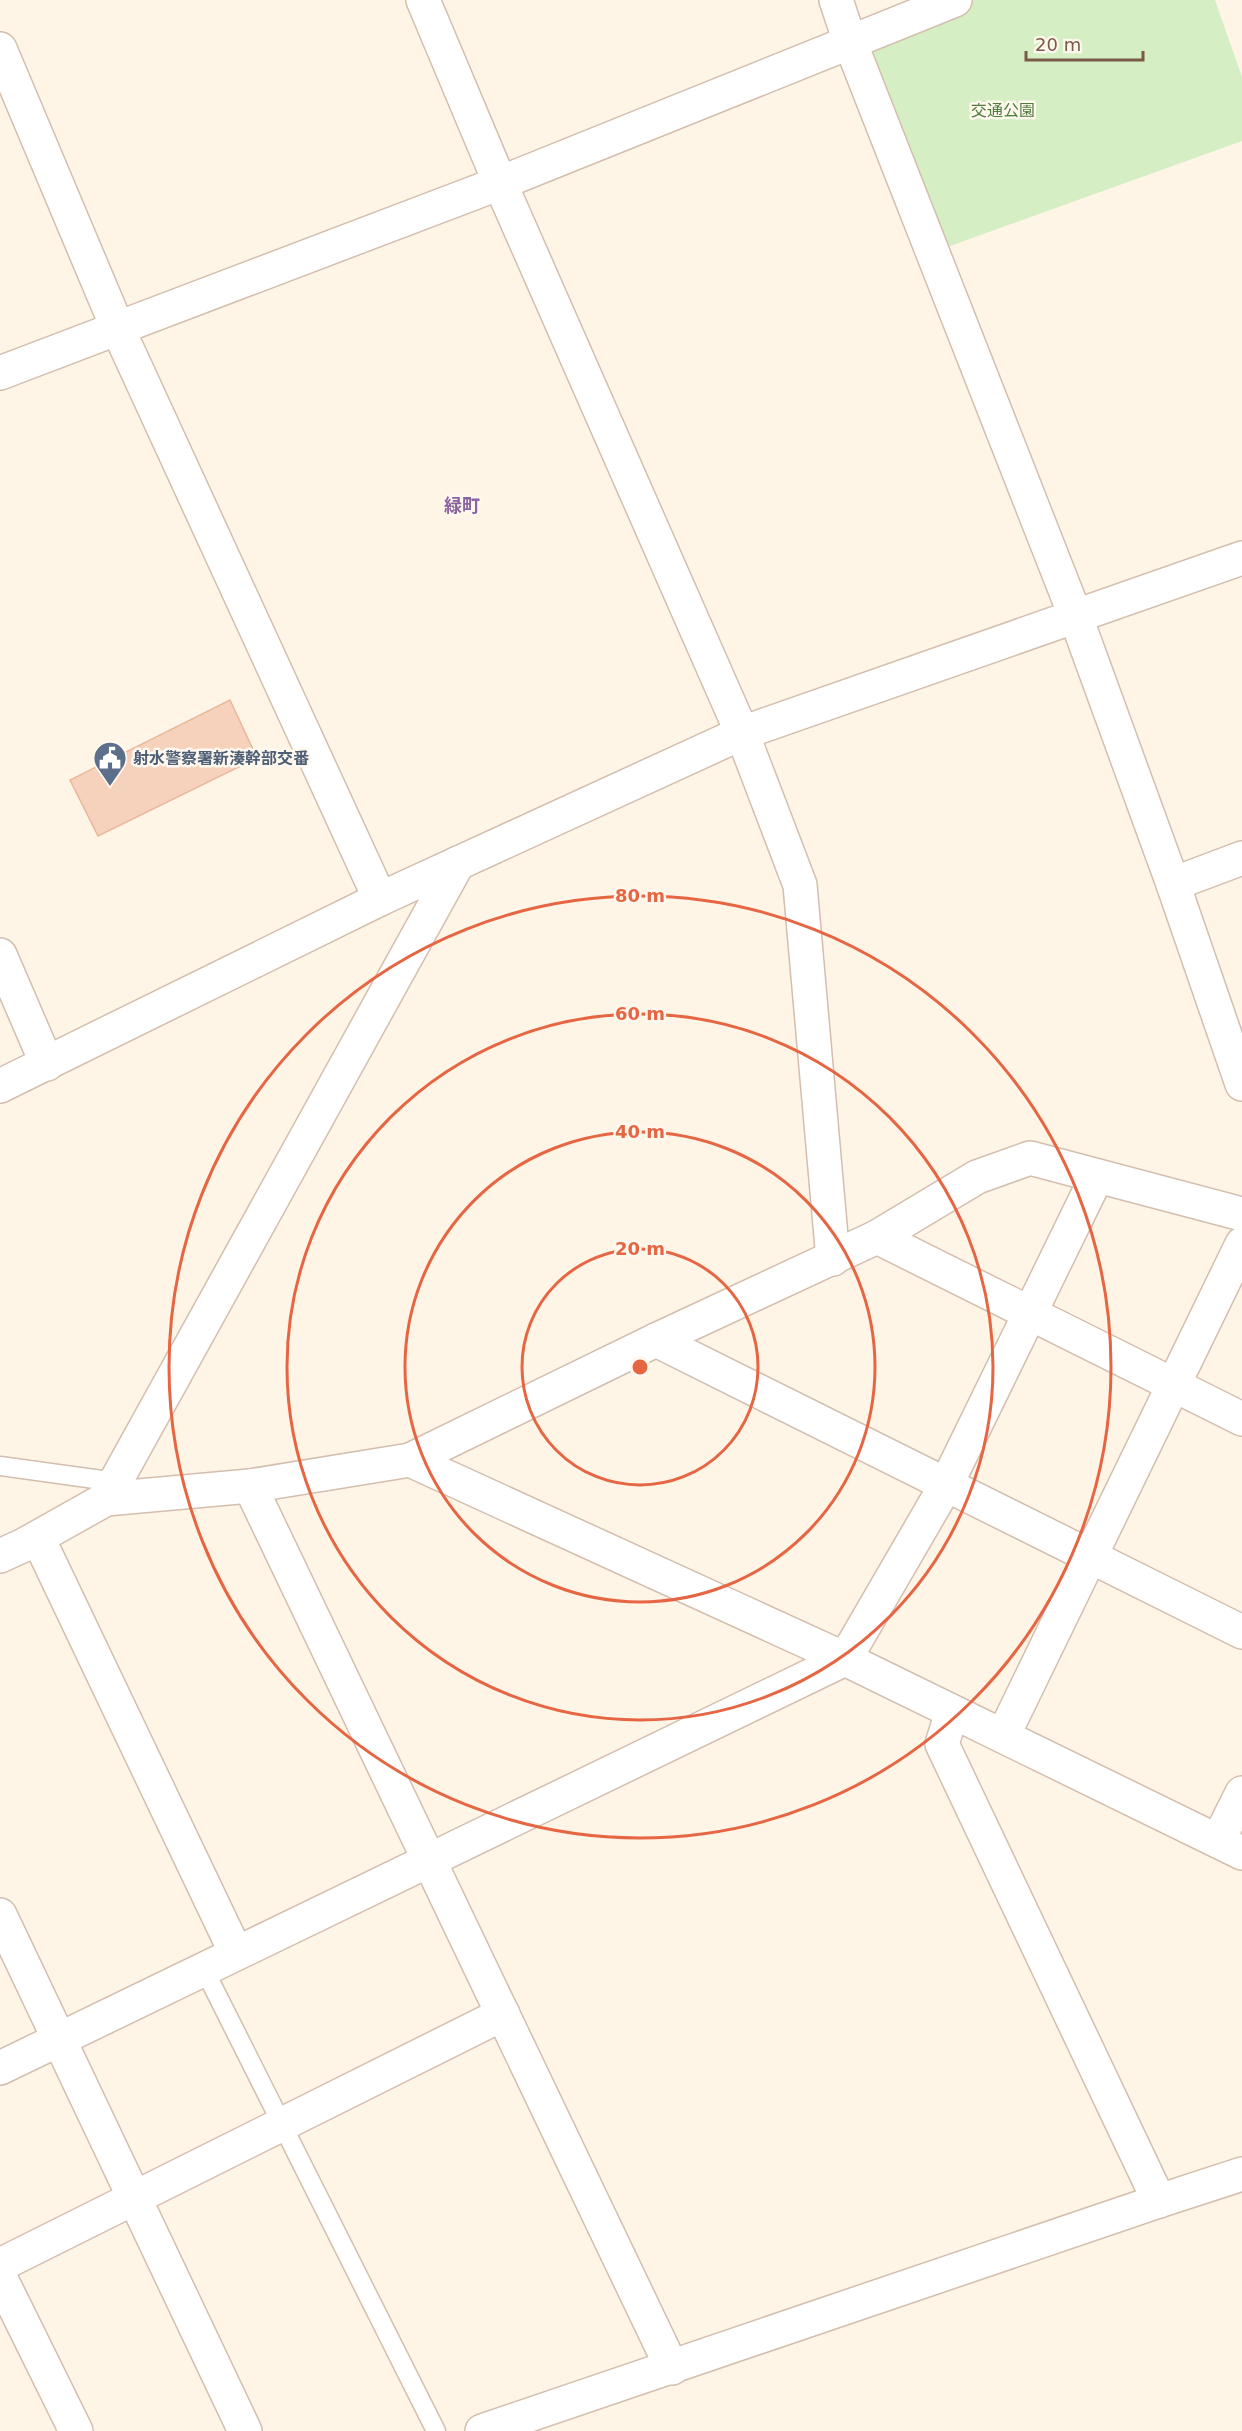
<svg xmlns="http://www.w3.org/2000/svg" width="1242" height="2431" font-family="'DejaVu Sans','Noto Sans JP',sans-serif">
  <rect width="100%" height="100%" fill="#fef5e7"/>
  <path fill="#d5eec3" d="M971 0H1215L1242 77V141L939 250 861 47Z"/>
  <path fill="#f6d2bc" stroke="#eab89a" stroke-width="1.5" d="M230 700 257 758 98 836 70 780Z"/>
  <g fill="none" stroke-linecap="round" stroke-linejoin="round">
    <defs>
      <g id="service">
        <path d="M0 1466 116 1482"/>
        <path d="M204 1969 436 2431"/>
      </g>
      <g id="minor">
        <path d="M836 0 850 42 1075 615 1173 884 1242 1084"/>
        <path d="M0 49 118 329 380 899"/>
        <path d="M0 373 500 183 955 0"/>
        <path d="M1173 884 1242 858"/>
        <path d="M0 955 47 1064"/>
        <path d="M877 1237 1242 1419"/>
        <path d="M656 1340 1242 1632"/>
        <path d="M410 1460 845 1659 1242 1853"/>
        <path d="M250 1486 672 2368"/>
        <path d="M106 1499 458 863"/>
        <path d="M38 1538 236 1953"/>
        <path d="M0 1556 24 1545 106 1499 250 1486 410 1460 656 1340 877 1237 977 1177 1030 1158 1242 1214"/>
        <path d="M952 1712 942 1744 1159 2201"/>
        <path d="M1003 1736 1242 1244"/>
        <path d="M1218 1841 1242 1793"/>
        <path d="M0 1915 245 2431"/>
        <path d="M0 2068 845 1659 946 1485 1097 1176"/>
        <path d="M0 2265 503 2014"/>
        <path d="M0 2277 76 2431"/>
      </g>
      <g id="tertiary">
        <path d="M423 0 500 183 742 733 800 885 833 1259"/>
        <path d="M0 1086 380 899 742 733 1242 558"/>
        <path d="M482 2431 1159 2201 1242 2174"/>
      </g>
    </defs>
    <use href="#service" stroke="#d4beae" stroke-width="21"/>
    <use href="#minor" stroke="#d4beae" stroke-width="36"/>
    <use href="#tertiary" stroke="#d4beae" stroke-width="36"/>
    <use href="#service" stroke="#fff" stroke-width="18"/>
    <use href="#minor" stroke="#fff" stroke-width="33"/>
    <use href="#tertiary" stroke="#fff" stroke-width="33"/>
  </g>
  <g fill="none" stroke="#e66643" stroke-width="3">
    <circle cx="640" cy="1367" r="118"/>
    <circle cx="640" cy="1367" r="235"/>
    <circle cx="640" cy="1367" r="353"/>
    <circle cx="640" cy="1367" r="471"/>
  </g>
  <defs>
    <symbol id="civic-pin" viewBox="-11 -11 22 30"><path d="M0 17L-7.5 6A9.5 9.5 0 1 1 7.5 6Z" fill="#5c6f8a" stroke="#fff8ef"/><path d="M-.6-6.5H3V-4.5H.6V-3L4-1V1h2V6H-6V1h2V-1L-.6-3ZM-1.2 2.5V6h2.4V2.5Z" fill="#fff"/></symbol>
  </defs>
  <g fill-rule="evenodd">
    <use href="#civic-pin" x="91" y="739" width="38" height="52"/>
  </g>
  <g text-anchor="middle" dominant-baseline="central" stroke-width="5" stroke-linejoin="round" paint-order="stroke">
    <g font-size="16" fill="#4f7b3c" stroke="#fff8ef">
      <text x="1003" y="110">交通公園</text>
    </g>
    <g font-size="16" font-weight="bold" fill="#4e5e75" stroke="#fff8ef" text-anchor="start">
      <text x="133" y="758">射水警察署新湊幹部交番</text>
    </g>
    <g font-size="18" font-weight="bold" fill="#8a649e" stroke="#fff8ef">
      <text x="462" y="505">緑町</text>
    </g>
  </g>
  <circle cx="640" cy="1367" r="9" fill="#e66643" stroke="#fff8ef" stroke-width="3"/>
  <g font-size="18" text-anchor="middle" font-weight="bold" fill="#e66643" stroke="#fff8ef" stroke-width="5" stroke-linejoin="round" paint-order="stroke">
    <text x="640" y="902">80 m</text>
    <text x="640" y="1020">60 m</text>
    <text x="640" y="1138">40 m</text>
    <text x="640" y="1255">20 m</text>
  </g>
  <path d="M1026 51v9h117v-9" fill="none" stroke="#7b5a48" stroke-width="3"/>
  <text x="1035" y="51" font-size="18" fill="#7b5a48" stroke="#fff8ef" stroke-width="4.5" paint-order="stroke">20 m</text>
</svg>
